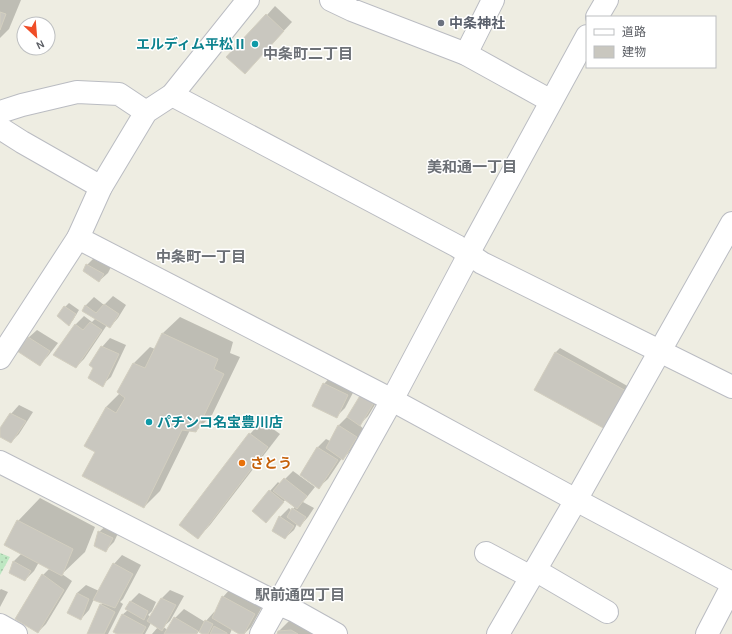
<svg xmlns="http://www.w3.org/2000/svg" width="732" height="634" font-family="Karla,'Noto Sans JP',sans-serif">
  <defs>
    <pattern id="garden-dots" width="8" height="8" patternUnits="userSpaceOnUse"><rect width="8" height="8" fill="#bee7c2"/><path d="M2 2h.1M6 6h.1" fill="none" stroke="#9dbea1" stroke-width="1.8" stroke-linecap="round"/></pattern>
  </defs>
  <rect width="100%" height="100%" fill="#eeede2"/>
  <path fill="url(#garden-dots)" d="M0 553 10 557 0 575Z"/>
  <g fill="#0003">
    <path d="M0 0H21L9 29 0 38Z"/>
    <path d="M275 6 292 22 253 64 267 15Z"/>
    <path d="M96 256 112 265 108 273 99 281 87 265Z"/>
    <path d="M113 296 126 305 118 318 110 327 107 325 84 359 76 367 75 325 84 316 92 322 96 318 85 306 94 297 104 305Z"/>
    <path d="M69 303 79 310 73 320 69 324 65 307Z"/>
    <path d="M180 317 233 342 230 353 240 357 212 415 196 431 190 430 160 491 144 507 96 451 106 407 120 393 134 363 150 347 155 349 163 333Z"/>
    <path d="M37 330 58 343 48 356 40 364 28 338Z"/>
    <path d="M110 338 126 345 111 377 102 385 94 368 102 347Z"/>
    <path d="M560 348 631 388 611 425 535 389 556 352Z"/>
    <path d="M332 375 356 387 345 408 336 417 324 384Z"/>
    <path d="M382 393 368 416 359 425 364 429 351 450 343 459 342 458 328 479 319 487 302 475 318 447 326 439 330 441 339 425 347 417Z"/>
    <path d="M19 405 33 412 19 434 11 442 0 436V430L11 414Z"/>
    <path d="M262 421 280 434 210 525 198 538 250 434Z"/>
    <path d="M293 471 315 487 303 502 314 508 308 517 300 526 297 524 294 530 285 538 273 530 280 517 289 508 292 511 295 506 286 499 274 513 254 511 270 491 278 482 280 484Z"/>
    <path d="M40 498 95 527 85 552 62 574 72 581 46 624 38 632 43 575 50 568 39 562 34 571 25 580 10 572 14 561 22 553 18 521Z"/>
    <path d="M108 524 120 529 114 542 106 550 99 532Z"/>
    <path d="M122 555 141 565 123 599 120 602 123 604 108 634H88L101 605 103 603 94 599 89 610 81 619 68 613 77 593 86 585 99 591 114 564Z"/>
    <path d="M231 588 263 605 251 627 244 634H240L232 629 230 634H204L199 631 197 634H152L158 627 151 623 145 634H119L122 615 128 610 130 602 139 593 156 602 152 611 148 615 151 617 162 598 170 590 184 596 170 621 163 627 168 630 175 618 184 609 205 622 214 612 216 613 223 597Z"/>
    <path d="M1 589 8 592 0 607V590Z"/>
    <path d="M292 618 336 634H278L279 631Z"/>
  </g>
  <g fill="#c9c7bf" stroke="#d3cfc0">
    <path d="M0 12 6 14 0 30Z"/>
    <path d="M266 14 284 31 245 74 226 57Z"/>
    <path d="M86 264 104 274 99 282 83 271Z"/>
    <path d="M104 304 119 314 110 328 82 311 85 305 96 313Z"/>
    <path d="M64 306 76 314 69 326 57 316Z"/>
    <path d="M90 322 102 330 76 368 53 355 75 324 83 330Z"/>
    <path d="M162 333 218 359 214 369 224 374 196 432 182 430 144 508 82 476 95 452 84 446 106 407 116 413 125 398 117 392 133 363 145 368Z"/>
    <path d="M28 337 50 351 40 366 17 351Z"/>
    <path d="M101 346 119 354 103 387 88 378 93 368 89 365Z"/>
    <path d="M555 352 628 392 607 430 534 390Z"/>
    <path d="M323 383 348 395 337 418 312 406Z"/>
    <path d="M361 394 375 401 360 426 347 417Z"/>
    <path d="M10 413 26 421 11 443 0 437V428Z"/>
    <path d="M338 425 357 437 343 460 326 448Z"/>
    <path d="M249 433 268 447 198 539 179 525Z"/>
    <path d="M317 447 338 460 319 489 300 475Z"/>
    <path d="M284 478 307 496 297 509 273 491Z"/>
    <path d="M269 490 284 502 266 523 252 511Z"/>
    <path d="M292 508 306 517 300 527 287 517Z"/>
    <path d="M279 516 294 526 285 539 272 531Z"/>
    <path d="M17 520 73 549 62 576 4 545Z"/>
    <path d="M98 531 113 538 106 552 94 546Z"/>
    <path d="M13 561 31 571 25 581 9 573Z"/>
    <path d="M113 563 133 574 115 608 93 600Z"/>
    <path d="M42 574 64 590 38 633 15 619Z"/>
    <path d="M77 593 89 599 81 620 67 613Z"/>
    <path d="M222 596 255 614 244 634H239L212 618Z"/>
    <path d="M161 598 176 605 162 631 147 621Z"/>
    <path d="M130 601 148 611 144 620 125 609Z"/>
    <path d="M100 604 115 612 104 634H87Z"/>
    <path d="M122 614 146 627 142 634H117L113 632Z"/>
    <path d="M174 617 198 631 196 634H164Z"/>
    <path d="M205 620 213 624 208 634H202L199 632Z"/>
    <path d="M214 626 227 633V634H210Z"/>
    <path d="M291 630 298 634H277L278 631Z"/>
  </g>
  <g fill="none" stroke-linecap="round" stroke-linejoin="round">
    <defs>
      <g id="minor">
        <path d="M331 0 352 10 466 54 551 101"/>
        <path d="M597 17 607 0"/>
        <path d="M466 54 493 0"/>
        <path d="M172 95 457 246 482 263 732 387"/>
        <path d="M0 112 22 105 77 92 119 94 146 112"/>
        <path d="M0 128 22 142 101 187"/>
        <path d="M78 238 392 400 576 500 732 583"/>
        <path d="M0 358 78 238 101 187 146 112 172 95 248 0"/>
        <path d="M0 462 279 604 295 611 336 634"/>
        <path d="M486 553 531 577"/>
        <path d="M535 570 607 612"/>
        <path d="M0 625 16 634"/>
        <path d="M261 634 392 400 464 264 468 254 587 36"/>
        <path d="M498 634 576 500 732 223"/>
        <path d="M707 634 732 586"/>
      </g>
    </defs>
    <use href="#minor" stroke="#babcc2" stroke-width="24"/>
    <use href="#minor" stroke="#fff" stroke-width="22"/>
  </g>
  <circle fill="#6b7280" stroke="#fff" stroke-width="1.5" cx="441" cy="23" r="4"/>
  <g fill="#0f9aa8" stroke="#fff" stroke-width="1.5">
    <circle cx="255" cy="44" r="4"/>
    <circle cx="149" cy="422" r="4"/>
  </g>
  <circle fill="#e8710a" stroke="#fff" stroke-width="1.5" cx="242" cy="463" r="4"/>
  <g text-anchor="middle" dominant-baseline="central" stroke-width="3" stroke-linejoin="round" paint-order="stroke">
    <g font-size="14" font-weight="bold" fill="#5b616d" stroke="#fff" text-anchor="start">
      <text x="449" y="23">中条神社</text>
    </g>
    <g font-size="14" font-weight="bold" fill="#0d838f" stroke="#fff" text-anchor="end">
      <text x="247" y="44">エルディム平松Ⅱ</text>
      <text x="157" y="422" text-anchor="start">パチンコ名宝豊川店</text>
    </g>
    <g font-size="14" font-weight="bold" fill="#c56008" stroke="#fff" text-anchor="start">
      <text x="250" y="463">さとう</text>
    </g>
    <g font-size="15" font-weight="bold" fill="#6c7076" stroke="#fff">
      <text x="308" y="54">中条町二丁目</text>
      <text x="472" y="167">美和通一丁目</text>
      <text x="201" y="257">中条町一丁目</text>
      <text x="300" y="595">駅前通四丁目</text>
    </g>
  </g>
  <rect x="586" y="16" width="130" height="52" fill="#ffffff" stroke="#bdbfc1"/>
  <rect x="594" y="29" width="20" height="6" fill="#ffffff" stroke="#bdbfc1"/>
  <text x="622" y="36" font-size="12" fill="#5b5e64">道路</text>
  <rect x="594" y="46" width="20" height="12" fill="#c9c7bf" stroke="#bdbfc1"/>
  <text x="622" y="56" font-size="12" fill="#5b5e64">建物</text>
  <g transform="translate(36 36) rotate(154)"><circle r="19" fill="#ffffff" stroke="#bdbfc1"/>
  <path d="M0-3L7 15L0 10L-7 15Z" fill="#f04d27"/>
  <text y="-6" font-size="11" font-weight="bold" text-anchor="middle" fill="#5b5e64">N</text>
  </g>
</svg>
